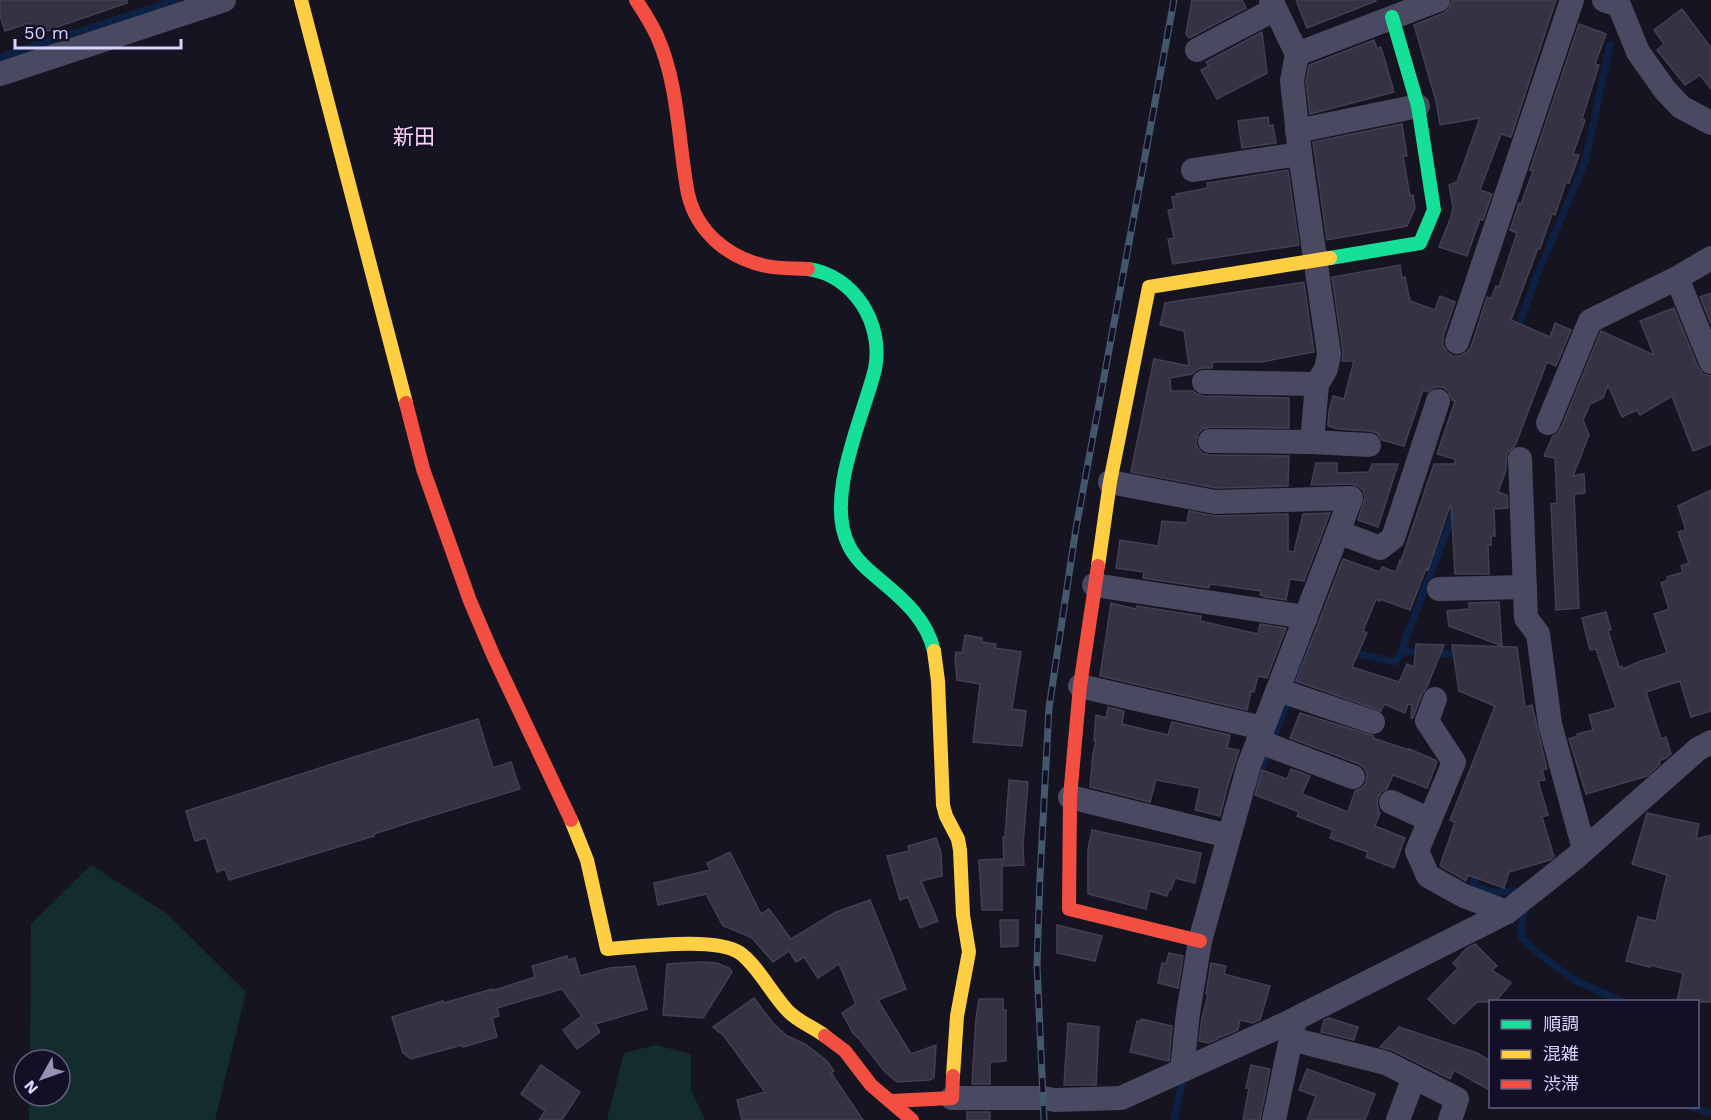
<svg xmlns="http://www.w3.org/2000/svg" width="1711" height="1120" font-family="'Work Sans','Noto Sans JP',sans-serif">
  <rect width="100%" height="100%" fill="#161421"/>
  <g fill="#132c2d">
    <path d="M91 865 166 913 246 992 215 1120H29V1096H60V1060H30L31 924Z"/>
    <path d="M656 1045 691 1054V1090L705 1120H607L624 1053Z"/>
  </g>
  <g fill="none" stroke-linecap="round" stroke-linejoin="round">
    <g stroke="#0d2144" stroke-width="7">
      <path d="M0 57 177 0"/>
      <path d="M1516 332 1538 273 1585 162 1610 45"/>
      <path d="M1402 651 1422 652"/>
      <path d="M1351 652 1394 662 1398 659 1455 510"/>
      <path d="M1434 653 1451 654 1461 652"/>
      <path d="M1255 786 1310 644 1317 645"/>
      <path d="M1477 869 1472 886 1492 892 1516 891 1518 895"/>
      <path d="M1524 912 1521 928 1522 938 1541 956 1576 981 1624 1002"/>
      <path d="M1689 1106 1711 1113"/>
      <path d="M1174 1120 1182 1084"/>
    </g>
  </g>
  <g fill="#343243" stroke="#433f54" stroke-width="1.5">
    <path d="M0 0H127V3L51 29V30L33 34 30 23 5 31 0 16Z"/>
    <path d="M1192 0H1242L1246 8 1189 38 1186 34Z"/>
    <path d="M1296 0H1376V1L1307 28Z"/>
    <path d="M1452 0H1556L1511 137 1501 134 1480 190 1492 194 1483 220 1480 219 1467 256 1439 247 1451 217 1453 207 1449 185 1457 182 1480 118 1440 125 1436 101 1414 25 1444 13 1449 8Z"/>
    <path d="M1682 9 1711 48V89L1700 75 1685 85 1657 50 1664 44 1654 30Z"/>
    <path d="M1579 24 1606 34 1595 64 1599 65 1582 119 1585 120 1573 154 1579 155 1569 183 1566 182 1555 215 1552 214 1540 249 1538 248 1511 320 1550 337 1555 323 1571 330 1556 366 1547 362 1515 446 1507 453 1506 470 1498 492 1507 495 1508 508 1494 509 1495 536H1491V545H1488L1489 574H1455L1451 503 1428 570 1426 569 1410 610 1380 599V601L1376 599 1363 631 1367 633 1352 667 1399 682 1407 664 1414 667 1416 644 1444 645 1427 687 1422 694 1413 718H1411L1412 705 1408 704 1405 713 1384 704 1381 711 1296 681 1343 559 1380 572 1382 567 1396 572 1400 560 1401 561 1434 464H1455V459L1437 454 1455 401 1452 400 1448 391 1442 387H1435L1428 392 1423 390 1404 446 1382 440 1377 433 1370 431 1338 429 1328 426 1329 411 1333 396 1344 399 1354 361H1342L1343 352 1332 277 1400 265 1402 278 1405 277 1410 301 1435 310 1440 296 1455 302 1443 337V345L1447 352 1453 356H1460L1467 352 1471 347 1487 297 1491 299 1496 286 1499 287 1517 233 1510 230 1519 203 1521 204 1533 171 1530 170Z"/>
    <path d="M1262 32 1267 73 1217 99 1201 70 1209 66 1206 62Z"/>
    <path d="M1374 40 1377 49 1381 47 1394 92 1310 114 1306 82 1309 65Z"/>
    <path d="M1268 117 1269 126 1273 125 1276 143 1242 148 1238 121Z"/>
    <path d="M1402 124 1407 156H1403L1410 196 1413 195 1415 208 1407 226 1327 240 1313 142Z"/>
    <path d="M1288 170 1299 245 1173 264 1168 239 1174 238 1168 210 1174 209 1172 197 1177 196 1176 194 1208 188 1207 183Z"/>
    <path d="M1304 282 1314 352 1261 362H1213L1212 368H1204L1198 369 1192 374 1170 378 1171 391H1193L1197 394 1203 396 1289 398V428L1210 427 1203 429 1198 433 1196 441 1197 447 1202 453 1210 455 1289 456 1288 486 1216 488 1131 472 1154 359 1189 366 1184 331 1160 325 1165 303Z"/>
    <path d="M1711 293V324L1700 297Z"/>
    <path d="M1674 308 1698 367 1703 374 1711 376V444L1693 451 1672 396 1640 415 1637 410 1622 417 1608 385 1603 398 1590 404 1583 420 1589 435 1573 476 1584 474 1585 493 1574 494 1579 608 1556 610 1551 504 1557 503 1555 458 1544 456 1553 436 1557 434 1561 428 1601 331 1654 355 1640 321Z"/>
    <path d="M1316 463H1337V473L1369 472 1372 464H1398L1378 527 1358 520 1365 497 1363 490 1358 486 1351 484 1311 485Z"/>
    <path d="M1711 490V711L1691 717 1680 681 1646 692 1661 739 1666 737 1671 754 1666 758 1659 761 1660 764 1647 776 1586 794 1569 739 1578 736 1577 734 1593 730 1589 715 1616 708 1596 649 1590 650 1582 618 1606 612 1611 630H1608L1619 667 1622 666 1623 669 1638 662 1667 653 1654 614 1669 609 1661 583 1668 580 1667 577 1683 572 1681 566 1689 563 1678 532 1686 530 1678 506Z"/>
    <path d="M1189 511 1215 516 1288 514V551L1294 552 1303 514 1330 513 1304 581 1290 579 1286 600 1266 597 1260 595 1261 591 1210 584 1209 588 1143 578 1144 572 1116 568 1120 540 1158 546 1162 521 1187 523Z"/>
    <path d="M1499 602 1502 646 1449 626 1447 611 1469 609V603Z"/>
    <path d="M1111 603 1136 609 1137 606 1201 616 1200 621 1258 634 1260 624 1286 628 1267 678 1258 676 1254 692 1251 691 1247 710 1100 676Z"/>
    <path d="M965 635 982 638V642L996 644 995 648 1021 652 1012 709 1026 711 1022 746 973 742 980 684 957 680 955 660 956 652 962 653Z"/>
    <path d="M1452 645 1517 647 1525 707 1532 705 1547 769 1542 770 1545 780 1538 781 1548 815 1542 817 1554 857 1550 860 1509 872 1504 888 1468 875 1466 881 1440 866 1455 822 1450 820 1495 706 1459 691Z"/>
    <path d="M1108 707 1124 711 1122 724 1168 735 1172 722 1230 735 1227 748 1239 750 1228 785 1220 816 1195 810 1200 788 1156 780 1150 802 1090 787 1093 753 1096 741 1094 740 1096 715 1106 718Z"/>
    <path d="M1300 713 1374 736 1373 738 1409 750V749L1435 760 1437 762 1427 788 1393 775 1387 789 1382 791 1378 797 1377 804 1379 810 1378 813H1380L1375 826 1405 838 1394 868 1366 857 1368 852 1330 838 1333 830 1297 816 1299 812 1255 795 1262 770 1287 779 1291 769 1310 776 1302 794 1348 812 1355 791 1362 788 1366 783 1367 774 1364 768 1359 764 1290 738Z"/>
    <path d="M478 719 493 768 511 762 520 789 408 823 374 834V836L229 880 225 869 217 872 206 838 195 841 186 811 351 758Z"/>
    <path d="M1009 780 1028 782 1023 846 1024 865 1004 866 1003 837H1005Z"/>
    <path d="M1647 813 1699 824 1696 839 1711 835V1002H1677L1683 973 1650 965V967L1626 961 1638 917 1656 921 1667 875 1632 864Z"/>
    <path d="M1092 830 1201 853 1195 883 1175 878 1171 890 1169 889 1167 896 1150 891 1146 909 1088 894V849Z"/>
    <path d="M936 838 941 852 942 876 921 881 938 921 920 928 908 897 900 900 887 856 909 851 908 846Z"/>
    <path d="M730 852 761 914 769 909 791 939 836 912 870 900 906 989 878 1000 911 1054 936 1045 934 1078 929 1080 897 1082 885 1072 860 1040 853 1033 842 1013 856 1004 839 964 818 978 804 957 796 962 789 951 773 962 752 938 746 935 723 926 706 894 658 905 654 883 710 870 707 863Z"/>
    <path d="M1002 859V910H982L979 860Z"/>
    <path d="M1000 920H1018V946L1001 947Z"/>
    <path d="M1057 925 1102 936 1095 961 1057 953Z"/>
    <path d="M1475 944 1497 966 1492 970 1511 983 1495 1002H1477L1454 1024 1428 999 1458 968 1453 963 1467 948Z"/>
    <path d="M1169 953 1183 956 1178 988 1158 983 1162 963 1166 964Z"/>
    <path d="M567 956 568 960 575 958 580 976 609 968 635 966 647 1009 595 1024 600 1032 577 1049 563 1030 582 1016 562 989 497 1008 499 1016 492 1018 497 1037 463 1047 462 1045 411 1059 403 1053 392 1017 443 1001 444 1003 492 989V991L535 977 532 966Z"/>
    <path d="M701 962 717 963 729 968 732 972 703 1018 663 1015 667 964Z"/>
    <path d="M1211 963 1226 966 1224 974 1270 986 1260 1020 1252 1023 1240 1020 1238 1030 1221 1037H1219L1218 1039 1208 1043 1199 1041 1202 1018 1208 995 1206 994Z"/>
    <path d="M754 998 772 1022 787 1036 805 1044 827 1061 834 1071 831 1073 863 1120H742L737 1100 765 1092 724 1036 713 1027Z"/>
    <path d="M979 999H1003V1010H1006V1061L990 1062V1084H972L976 1018Z"/>
    <path d="M1329 1018 1358 1027 1354 1040 1321 1032 1324 1020Z"/>
    <path d="M1141 1019 1172 1026 1169 1061 1130 1052 1137 1021 1141 1022Z"/>
    <path d="M1068 1023 1099 1027 1096 1085H1064Z"/>
    <path d="M1399 1027 1477 1053 1491 1061V1091L1454 1070 1450 1079 1392 1050 1380 1047Z"/>
    <path d="M541 1065 580 1092 562 1120H539L545 1111 521 1094Z"/>
    <path d="M1251 1065 1270 1069 1260 1120H1243L1249 1088H1246Z"/>
    <path d="M1307 1069 1375 1094 1365 1120H1307L1316 1096 1299 1090Z"/>
    <rect x="967" y="1112" width="23" height="8"/>
  </g>
  <g fill="none" stroke-linecap="round" stroke-linejoin="round">
    <g stroke="#4a4962" stroke-width="24">
      <path d="M1271 0 1297 54 1438 0"/>
      <path d="M1604 0 1619 5 1638 52 1665 90 1681 107 1711 123"/>
      <path d="M1197 50 1275 9"/>
      <path d="M1297 54 1292 81 1300 154 1329 354 1326 369 1317 384 1312 442"/>
      <path d="M0 74 224 0"/>
      <path d="M1297 131 1418 106"/>
      <path d="M1193 170 1300 154"/>
      <path d="M1677 278 1711 362"/>
      <path d="M1457 342 1572 0"/>
      <path d="M1204 382 1317 384"/>
      <path d="M1548 423 1590 321 1677 278 1711 258"/>
      <path d="M1210 441 1312 442 1369 445"/>
      <path d="M1520 459 1526 618 1538 634 1550 724 1584 849"/>
      <path d="M1110 482 1215 502 1351 498 1249 765 1200 941 1188 1013 1182 1070"/>
      <path d="M1338 532 1380 548 1393 538 1438 401"/>
      <path d="M1094 585 1306 617"/>
      <path d="M1439 589 1525 587"/>
      <path d="M1080 686 1263 728"/>
      <path d="M1278 690 1373 722"/>
      <path d="M1435 699 1427 721 1454 762 1417 851 1428 876 1464 896 1507 912"/>
      <path d="M1258 741 1353 777"/>
      <path d="M1070 797 1229 836"/>
      <path d="M1391 802 1430 820"/>
      <path d="M1291 1039 1386 1063 1457 1099 1450 1120"/>
      <path d="M952 1098H1043L1055 1100 1121 1098 1285 1024 1507 912 1575 858 1698 749 1711 742"/>
      <path d="M1274 1120 1294 1024"/>
      <path d="M1398 1120 1414 1077"/>
    </g>
    <g stroke="#16e098" stroke-width="14">
      <path d="M1330 258 1420 243 1434 210 1418 106 1392 17"/>
      <path d="M808 269C854 275 884 324 875 369 863 418 824 498 849 546 856 560 868 570 880 580 904 600 927 620 934 651"/>
    </g>
    <g stroke="#ffcf43" stroke-width="14">
      <path d="M301 0 406 403"/>
      <path d="M1098 566 1110 482 1149 287 1330 258"/>
      <path d="M934 651 938 681 943 805 946 816 958 839 960 850 963 915 969 952 957 1016 953 1076"/>
      <path d="M571 820 587 860 607 949C638 947 716 936 740 953 758 966 771 993 787 1010 798 1022 812 1026 825 1036"/>
    </g>
    <g stroke="#f24e42" stroke-width="14">
      <path d="M636 0C644 12 651 23 657 36 679 85 678 142 688 194 697 232 728 258 766 266 780 269 794 268 808 269"/>
      <path d="M406 403 423 469 470 601 494 657 571 820"/>
      <path d="M1098 566 1080 686 1070 797 1069 909 1200 941"/>
      <path d="M825 1036 845 1051 871 1085 912 1120"/>
      <path d="M891 1101 952 1098 953 1076"/>
    </g>
    <defs>
      <path id="rail" d="M1044 1120 1037 965 1040 877 1049 708 1076 528 1174 0"/>
    </defs>
    <use href="#rail" stroke="#43596b" stroke-width="7"/>
    <use href="#rail" stroke="#130f26" stroke-width="4.5" stroke-dasharray="14" stroke-linecap="butt"/>
  </g>
  <g text-anchor="middle" dominant-baseline="central" stroke-width="6" stroke-linejoin="round" paint-order="stroke">
    <g font-size="21" fill="#ffd6f0" stroke="#130f26">
      <text x="414" y="136">新田</text>
    </g>
  </g>
  <rect x="1489" y="1000" width="210" height="108" fill="#130f26" stroke="#625e7d" stroke-width="1.5"/>
  <rect x="1501" y="1020" width="30" height="9" fill="#16e098" stroke="#625e7d" stroke-width="1.5"/>
  <text x="1543" y="1030" font-size="18" fill="#d9d4ff">順調</text>
  <rect x="1501" y="1050" width="30" height="9" fill="#ffcf43" stroke="#625e7d" stroke-width="1.5"/>
  <text x="1543" y="1060" font-size="18" fill="#d9d4ff">混雑</text>
  <rect x="1501" y="1080" width="30" height="9" fill="#f24e42" stroke="#625e7d" stroke-width="1.5"/>
  <text x="1543" y="1090" font-size="18" fill="#d9d4ff">渋滞</text>
  <g transform="translate(42 1078) rotate(230)"><circle r="28" fill="#130f26" stroke="#625e7d" stroke-width="1.5"/>
  <path d="M0-4.5L10 22L0 15L-10 22Z" fill="#9591b1"/>
  <text y="-9" font-size="16" font-weight="bold" text-anchor="middle" fill="#d9d4ff">N</text>
  </g>
  <path d="M15 39v9h166v-9" fill="none" stroke="#d9d4ff" stroke-width="3"/>
  <text x="24" y="39" font-size="18" fill="#d9d4ff" stroke="#130f26" stroke-width="4.5" paint-order="stroke">50 m</text>
</svg>
